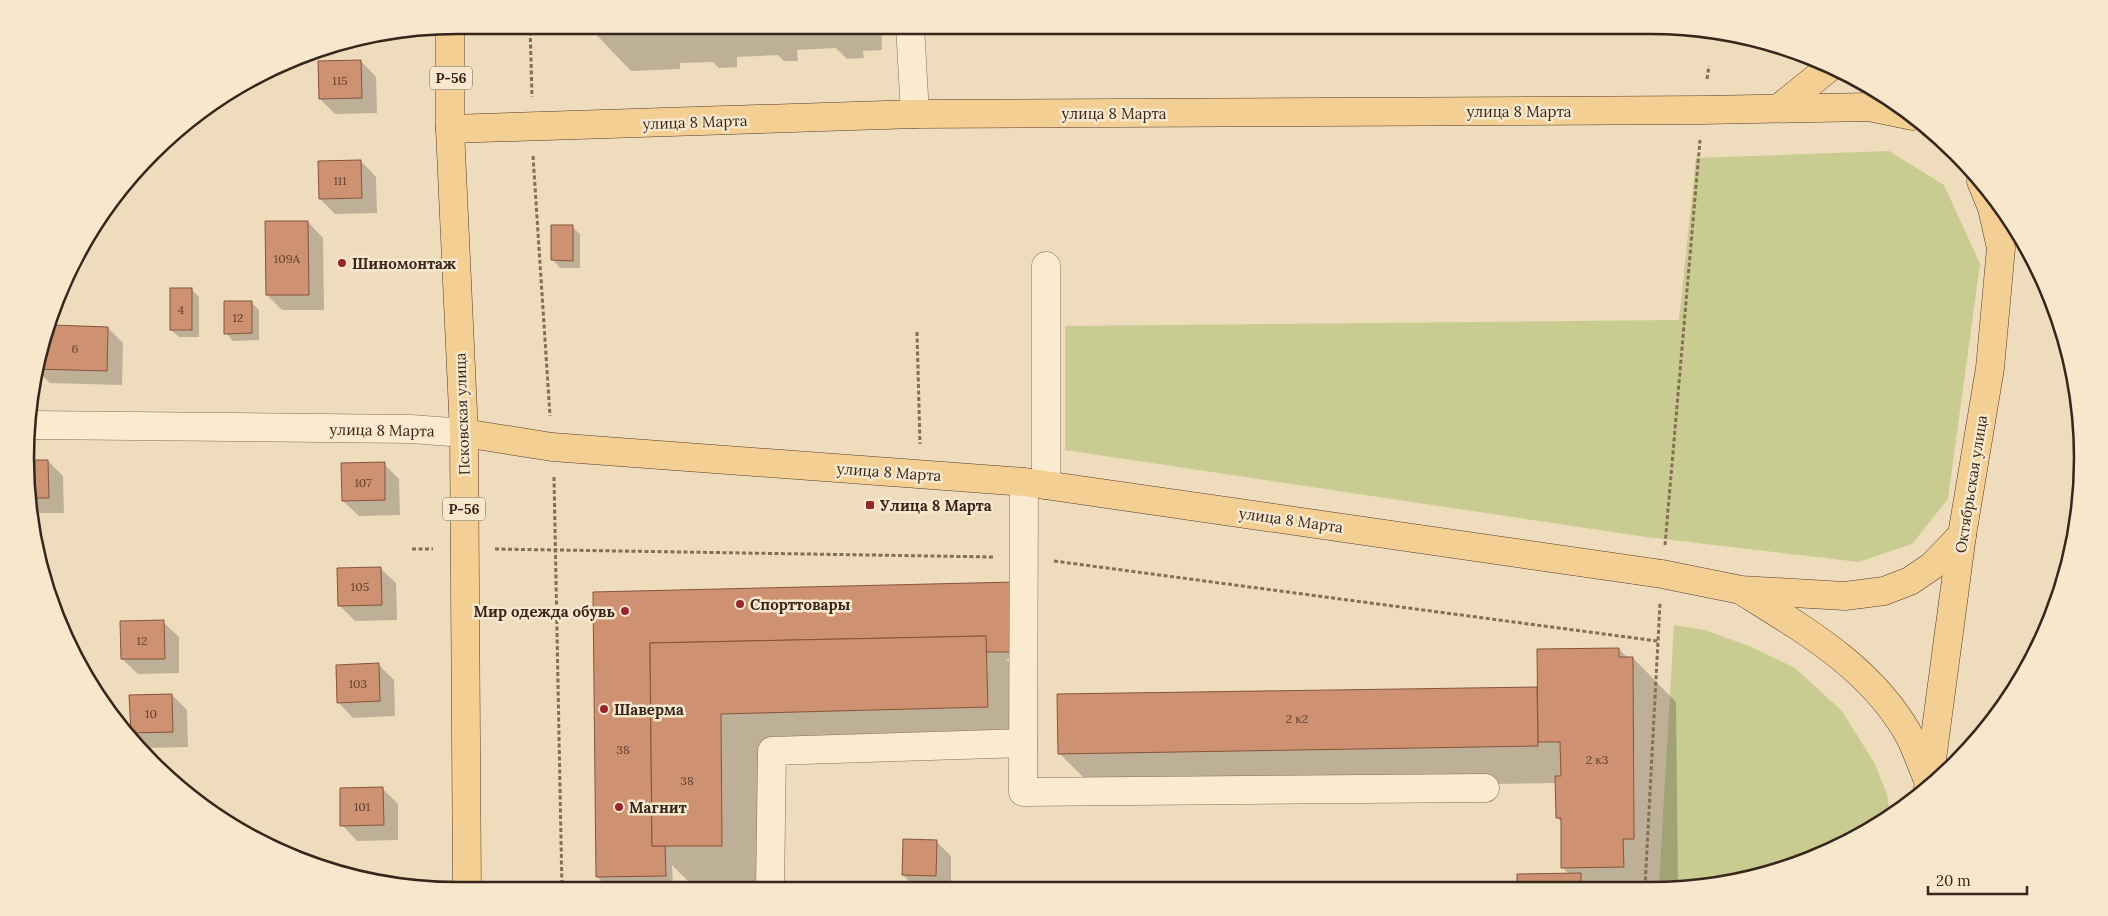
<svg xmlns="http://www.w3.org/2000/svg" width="2108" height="916" font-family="Lora,serif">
  <rect width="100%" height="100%" fill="#eedcbd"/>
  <g fill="#c9cc91">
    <path d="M1889 151 1944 185 1980 264 1948 499 1912 544 1859 562 1646 537 1065 450V326L1679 320 1696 158Z"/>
    <path d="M1674 625 1705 630 1749 646 1795 668 1842 711 1875 764 1887 794 1890 814 1841 846 1707 887H1676V885L1659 884Z"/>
  </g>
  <g fill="#0003">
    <path d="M587 25H881L882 50 863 51 864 58 847 59 836 48 797 50 798 61H784L778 55 737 57V67L719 68 713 62 680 63V69L631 71Z"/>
    <path d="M361 61 376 77 377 113 335 114 320 99Z"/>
    <path d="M361 161 376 177 377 213 335 214 320 199Z"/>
    <path d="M308 222 323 238 324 310H282L267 295Z"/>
    <path d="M572 227 580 234V268H560L553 260Z"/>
    <path d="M191 289 199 297V337H179L171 330Z"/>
    <path d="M251 302 259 310V340L233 341 226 333Z"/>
    <path d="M51 326 108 328 123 343 122 385 50 383 35 369Z"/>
    <path d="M30 461H48L63 476 64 513H29Z"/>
    <path d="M384 464 399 479 400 515 359 516 343 501Z"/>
    <path d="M380 568 396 583 397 620 355 621 339 605Z"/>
    <path d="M1014 584 1023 659H1006L1029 681 1031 751 764 757 766 890H697L672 865 673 883 605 884 597 877 594 593Z"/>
    <path d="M163 622 179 637V673L138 674 122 659Z"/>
    <path d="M1619 649 1628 658H1633L1676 702 1678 882H1666V887L1518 888 1570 875 1563 868 1562 823 1557 817V783L1096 790 1059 753 1537 688 1539 690Z"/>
    <path d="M379 665 394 680 395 716 353 718 338 702Z"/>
    <path d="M172 695 187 710 188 747 146 748 131 732Z"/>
    <path d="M382 788 398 804V840L357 841 342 825Z"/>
    <path d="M936 841 951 856V890H918L903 875Z"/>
  </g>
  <g fill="#ce9272" stroke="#86543c">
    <path d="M585 25H637V26L586 27Z"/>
    <path d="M361 60 362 98 319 99 318 61Z"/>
    <path d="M361 160 362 198 319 199 318 161Z"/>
    <path d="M265 221H308L309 295H266Z"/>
    <path d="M551 225H573V261L551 260Z"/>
    <rect x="170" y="288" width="22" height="42"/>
    <path d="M224 301H252V333L224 334Z"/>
    <path d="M52 325 108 327 107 371 35 369Z"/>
    <path d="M31 460H48L49 498H29Z"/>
    <path d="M385 462V500L342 501 341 463Z"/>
    <path d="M381 567 382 605 338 606 337 568Z"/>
    <path d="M1015 582 1016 652H986V636L650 643 652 846H665L666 876 596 877 593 592Z"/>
    <path d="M164 620 165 659H121L120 621Z"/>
    <path d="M986 636 988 707 721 714 722 846H652L650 643Z"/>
    <path d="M1619 648V657H1633L1634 839H1623L1624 867 1561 868V818H1556L1555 776H1561L1560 742H1538L1537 649Z"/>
    <path d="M379 663 380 701 337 703 336 665Z"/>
    <path d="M1537 687 1538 746 1058 754 1057 694Z"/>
    <path d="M172 694 173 732 131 733 129 695Z"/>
    <path d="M383 787 384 825 340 826V788Z"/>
    <path d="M903 839 937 840 936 876 902 875Z"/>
    <path d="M1581 873V888H1517V874Z"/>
  </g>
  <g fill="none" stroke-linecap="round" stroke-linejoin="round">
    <defs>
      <g id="minor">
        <path d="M910 25 915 114"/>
        <path d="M32 425 411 429 464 433"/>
        <path d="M1024 482 1023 792 1485 788"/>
        <path d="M1046 485V266"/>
        <path d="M770 890 772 751 1023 743"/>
      </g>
      <g id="major">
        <path d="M450 26V129L464 433 467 891"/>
        <path d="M1779 108 1830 67"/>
        <path d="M450 129 915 114 1703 110 1869 107 1913 116"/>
        <path d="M464 433 552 447 1024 482 1662 574 1741 590 1845 596 1884 591 1910 581 1932 566 1962 535"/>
        <path d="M1742 591C1805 630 1873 669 1910 737 1917 751 1922 767 1929 782"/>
        <path d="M1928 789 1962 535 1990 368 2001 248 1992 208 1981 181"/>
      </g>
    </defs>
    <use href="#minor" stroke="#876d56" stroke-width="29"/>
    <use href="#major" stroke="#543b2b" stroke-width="29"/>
    <g stroke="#876d56" stroke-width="3" stroke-dasharray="4 2.5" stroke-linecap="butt">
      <path d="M530 25 532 97"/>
      <path d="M1707 79 1709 66"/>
      <path d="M533 156 550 416"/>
      <path d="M917 332 920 444"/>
      <path d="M554 477 562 891"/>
      <path d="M1665 545 1700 140"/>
      <path d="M412 549H433"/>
      <path d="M495 549 993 557"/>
      <path d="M1054 561 1657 641"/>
      <path d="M1645 887 1660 603"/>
    </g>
    <use href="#minor" stroke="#f9ead0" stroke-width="28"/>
    <use href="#major" stroke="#f4cf93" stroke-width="28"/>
  </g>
  <g fill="#97252d" stroke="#f6e7cd" stroke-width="2">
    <circle cx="342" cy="263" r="5"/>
    <rect x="865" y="500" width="10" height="10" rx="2.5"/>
    <circle cx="740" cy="604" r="5"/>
    <circle cx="625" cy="611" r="5"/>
    <circle cx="604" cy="709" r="5"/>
    <circle cx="619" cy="807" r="5"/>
  </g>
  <g text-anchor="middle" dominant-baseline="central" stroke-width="5" stroke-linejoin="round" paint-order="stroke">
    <g font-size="12" fill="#5c4131">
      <text x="340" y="80">115</text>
      <text x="340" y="180">111</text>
      <text x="287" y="258">109А</text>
      <text x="181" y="309">4</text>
      <text x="238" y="317">12</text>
      <text x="75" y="348">6</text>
      <text x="363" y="482">107</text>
      <text x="360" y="586">105</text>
      <text x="142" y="640">12</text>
      <text x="358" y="683">103</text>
      <text x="151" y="713">10</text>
      <text x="1297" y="718">2 к2</text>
      <text x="623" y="749">38</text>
      <text x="1597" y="759">2 к3</text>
      <text x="687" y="780">38</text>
      <text x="362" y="806">101</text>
    </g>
    <g fill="#f6e7cd" stroke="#706050" stroke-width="1">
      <rect x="430" y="66.5" width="42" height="23" rx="4"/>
      <rect x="443" y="497.5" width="42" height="23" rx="4"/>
    </g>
    <g font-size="14" font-weight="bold" fill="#36261b">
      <text x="451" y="78">Р-56</text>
      <text x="464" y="509">Р-56</text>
    </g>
    <g font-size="15" fill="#36261b" stroke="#f6e7cd">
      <text x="1519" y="111">улица 8 Марта</text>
      <text x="1114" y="113">улица 8 Марта</text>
      <text transform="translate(695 122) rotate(-2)">улица 8 Марта</text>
      <text transform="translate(462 414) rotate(-92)">Псковская улица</text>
      <text transform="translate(382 430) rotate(1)">улица 8 Марта</text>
      <text transform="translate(889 472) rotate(4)">улица 8 Марта</text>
      <text transform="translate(1971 484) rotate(-81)">Октябрьская улица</text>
      <text transform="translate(1291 520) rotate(8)">улица 8 Марта</text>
    </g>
    <g font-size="15" font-weight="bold" fill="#36261b" stroke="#f6e7cd" text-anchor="start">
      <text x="352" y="263">Шиномонтаж</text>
      <text x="880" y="505">Улица 8 Марта</text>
      <text x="750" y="604">Спорттовары</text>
      <text x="615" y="611" text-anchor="end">Мир одежда обувь</text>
      <text x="614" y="709">Шаверма</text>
      <text x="629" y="807">Магнит</text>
    </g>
  </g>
  <path d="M0 0H2108V916H0ZM458 34H1650A424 424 0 0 1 2074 458V458A424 424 0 0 1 1650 882H458A424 424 0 0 1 34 458V458A424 424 0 0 1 458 34Z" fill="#f6e7cd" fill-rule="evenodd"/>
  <path fill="none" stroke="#36261b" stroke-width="2.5" d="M458 34H1650A424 424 0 0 1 2074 458V458A424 424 0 0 1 1650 882H458A424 424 0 0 1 34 458V458A424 424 0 0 1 458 34Z"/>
  <path d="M1928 886v8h99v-8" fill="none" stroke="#36261b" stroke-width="2.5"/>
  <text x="1936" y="886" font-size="15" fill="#36261b" stroke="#f6e7cd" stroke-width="4" paint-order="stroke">20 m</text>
</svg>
